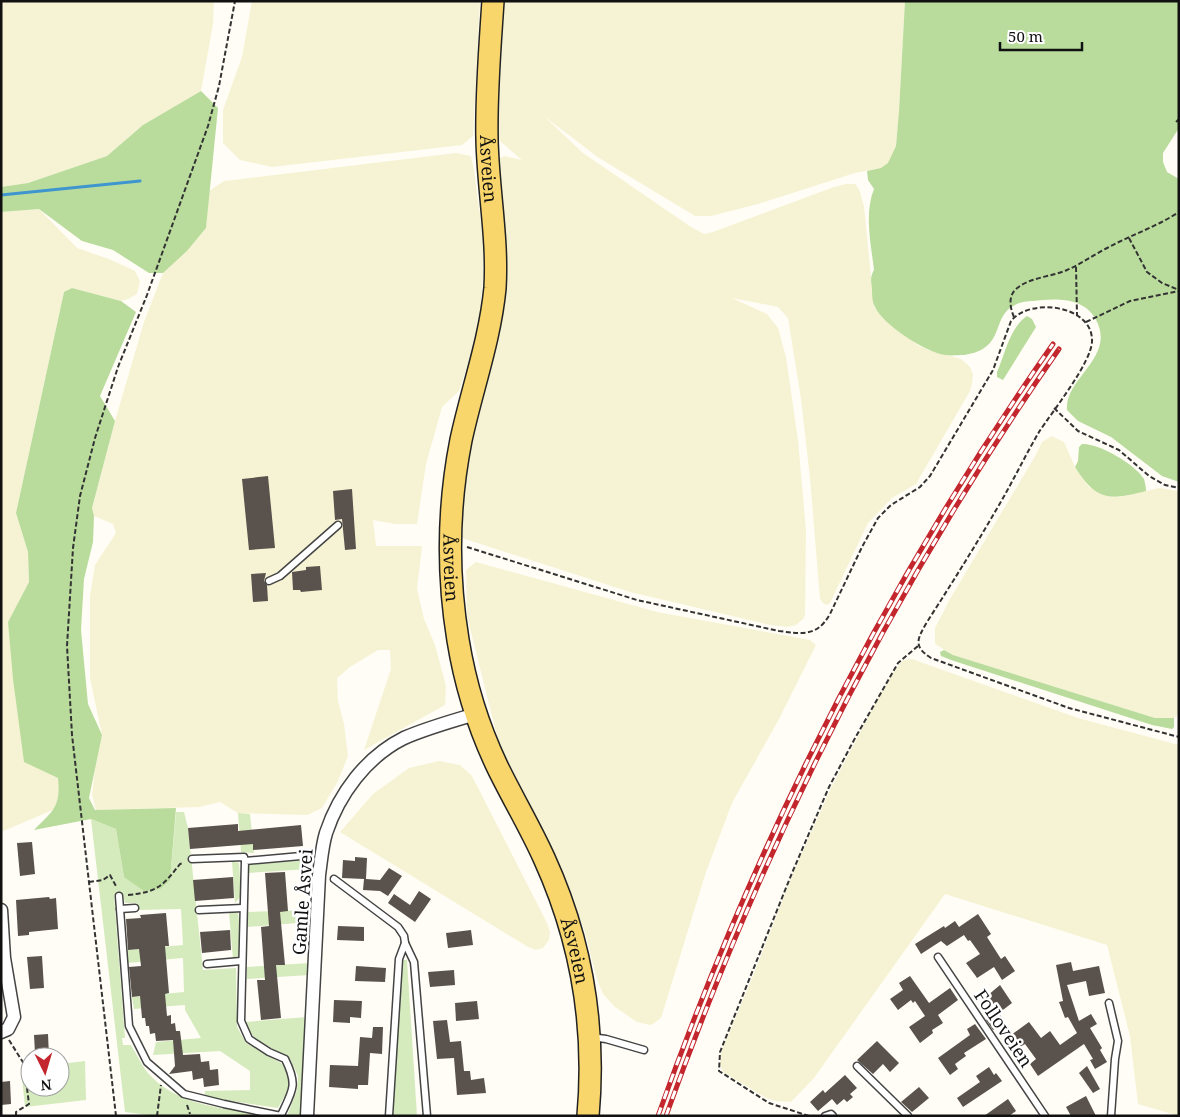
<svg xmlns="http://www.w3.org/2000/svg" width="1180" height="1117" font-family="'Noto Serif',serif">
  <rect width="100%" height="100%" fill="#fffdf5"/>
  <g fill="#f6f3d4">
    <path d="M1 1H214L213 24 201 91 143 125 107 156 28 183 1 187Z"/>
    <path d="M252 1H480L473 136 462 145 272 167 240 160 223 143V110L242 57Z"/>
    <path d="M503 1H905L899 111 896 146 889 163 882 168 855 173 758 204 711 216H695L599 158 545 117 583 153 691 227 704 234 713 232 834 187 846 184H855L859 189 864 206 874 307 884 319 919 346 932 351 961 359 970 367 973 374 972 384 970 391 916 484 892 498 868 523 830 603 827 605 824 604 820 599 810 478 801 399 788 318 778 307 732 298 767 314 778 328 786 357 798 440 806 531 805 614 804 618 796 625 787 627 770 625 630 592 462 538 461 505 477 416 498 159 504 156 522 160 500 141 494 125 499 78Z"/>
    <path d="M456 153 471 156 474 170 483 238V277L480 314 469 360 459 391 442 407 426 464 417 524H395L373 520 376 546H422L417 589 424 619 435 645 446 686 445 705 364 750 391 669 390 650H378L350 667 337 678 338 701 344 724 348 756 338 781 322 808 307 815 238 813 220 802 199 807 96 810 92 795 96 760 102 735 90 678V596L95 565 116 533 113 524 94 516 92 508 115 421 144 322 163 273 187 251 206 228 209 191 224 181Z"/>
    <path d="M39 209 77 248 109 259 135 271 140 281 137 294 128 299 121 301 72 288 64 292 16 513 28 552 29 582 8 622 43 769 58 777 60 793 55 809 1 832V212Z"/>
    <path d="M1052 436 1064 442 1075 467 1089 487 1119 497 1159 488 1179 491V714L1174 718H1155L953 655 935 644V628L950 599 1037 453 1042 442Z"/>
    <path d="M476 562 657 612 810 640 816 645 779 719 732 803 706 872 661 1018 653 1024 650 1025 637 1022 615 1007 603 994 596 976 585 932 550 844 499 744 467 616 466 570Z"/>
    <path d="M912 659 1078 718 1179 745V1116L1138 1104 1130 1036 1107 945 945 894 814 1078 791 1102 776 1101 766 1098 723 1072 720 1064 721 1052 755 971 793 873 831 788 880 694 893 673 903 660Z"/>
    <path d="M439 761 460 765 472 776 547 923 550 932 549 940 543 948 536 950 528 947 340 832 373 794 409 768Z"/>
  </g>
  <g fill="#d5ebbd">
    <path d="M176 812H184L188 828 203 970 236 968 237 1027 246 1043 281 1063 289 1074V1088L278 1108 205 1097V1091L250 1090V1071L220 1051 153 1055 156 1042 201 1038 185 1010V1005L134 1009 132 997 184 992 183 958 127 963V950L183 945 181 909 139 910 137 903H125L123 894 114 895 125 1038H122L123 1045H131C136 1053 141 1064 147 1072 176 1106 225 1109 266 1114V1116H157L125 1112 91 819 116 829 124 877 170 880Z"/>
    <path d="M238 813 250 814 254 853 241 852Z"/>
    <path d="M310 860 309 869 248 873V865Z"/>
    <path d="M232 861 239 863 241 896 235 903Z"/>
    <path d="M310 910V922L247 927 248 912Z"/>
    <path d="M229 912 238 913 240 928 239 955 233 959Z"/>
    <path d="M401 960H407L417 1116H393Z"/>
    <path d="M310 963 309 975 247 979V967Z"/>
    <path d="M307 1017 301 1116H287L297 1090 298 1076 290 1059 256 1039 249 1031 246 1022Z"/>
    <path d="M85 1061 86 1100 25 1107 21 1068 30 1067V1087H60V1064Z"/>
  </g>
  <g fill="#b9dc9c">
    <path d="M905 1H1179V128L1163 153V162L1167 172 1179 179V482L1162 476 1111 437 1078 421 1067 410C1064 378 1118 357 1095 318 1083 297 1054 298 1033 301 1028 301 1020 302 1015 305 990 317 1007 349 964 355 959 355 951 356 945 355 927 353 882 324 875 307 872 302 872 294 872 288 871 281 870 277 874 270 871 244 864 214 874 189L868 180 867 171 881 168 888 163 896 146 899 111Z"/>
    <path d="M201 91 218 108 206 228 187 251 163 273H149L113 250 82 241 39 209 1 212V187L28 183 107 156 143 125Z"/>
    <path d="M72 288 121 301 136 312 100 396 115 421 92 508 94 516 93 542 84 579 81 630 88 704 102 735 89 798 95 810 176 808 170 880 160 889 144 891 124 877 116 829 91 819 34 830C53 811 61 807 58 778L24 762 13 679 8 622 29 582 28 552 16 513 64 292Z"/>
    <path d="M1027 316 1032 319 1036 327 1003 380 997 377V372C1005 354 1010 327 1027 316Z"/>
    <path d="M1082 444C1099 443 1136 465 1144 479 1145 483 1146 487 1146 491 1110 500 1097 502 1075 467L1078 461 1079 447Z"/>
    <path d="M944 650 953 655 1155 718H1174V727L1172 729 1152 725 951 660 941 656 940 652Z"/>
  </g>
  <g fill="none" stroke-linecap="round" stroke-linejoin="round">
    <path stroke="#3f96cf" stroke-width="3" d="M1 195 140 181"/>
  </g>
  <g fill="#5a524d">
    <path d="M268 476 275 548 249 550 242 479Z"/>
    <path d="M352 489 356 549 345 550 342 519 335 520 333 491Z"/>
    <path d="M320 566 322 590 301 592 300 590H293L292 572 306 570V567Z"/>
    <path d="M266 573 264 581 267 585 268 601 253 602 251 574Z"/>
    <path d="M238 824V831L301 825 303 846 253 850V844L190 849 188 828Z"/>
    <path d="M32 842 35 874 20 876 17 843Z"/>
    <path d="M355 857 367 858 366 879 380 880 389 868 402 876 388 896 380 891 363 890 364 879 342 878 343 860 355 861Z"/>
    <path d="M285 872 288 911 280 912 285 965H276L281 1018 261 1020 257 980H265L261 927 269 926 265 873Z"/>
    <path d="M233 877 234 898 195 901 193 880Z"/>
    <path d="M419 891 431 899 415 922 388 903 394 894 410 905Z"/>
    <path d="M49 897 50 899 56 898 58 929 29 932V935L18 936 16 900Z"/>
    <path d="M166 913 169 946H165L169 993 165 994 167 1016 171 1015V1024L175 1023 176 1031H180L183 1055 200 1054 201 1062 209 1061 210 1070 218 1069 219 1085 204 1087 203 1078 193 1080 192 1071 169 1074 175 1066 173 1040 156 1041 155 1033 150 1034 149 1026H146L145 1018H142L140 996 132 997 129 967 141 966 139 949 128 950 126 919 141 918 140 915Z"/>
    <path d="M978 914 991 934 987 937 1001 959 1005 956 1015 971 1002 980 994 967 977 978 975 975 966 963 980 954 970 940 968 941 964 935 947 946 941 941 921 954 915 944 944 926 945 928 955 921 959 927Z"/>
    <path d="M338 926 364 927V941L337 940Z"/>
    <path d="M230 930 231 950 202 953 200 932Z"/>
    <path d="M471 930 473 945 448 948 446 933Z"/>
    <path d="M42 956 44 988 30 989 27 957Z"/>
    <path d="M1071 962 1073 971 1099 966 1105 993 1089 996 1086 981 1067 985 1079 1021 1091 1014 1097 1024 1090 1028 1102 1048 1100 1050 1107 1062 1095 1069 1090 1060 1093 1059 1084 1044 1038 1076 1030 1064 1036 1059 1025 1044 1020 1047 1011 1035 1029 1022 1041 1038 1050 1031 1060 1045 1077 1033 1068 1017 1065 1018 1059 1002 1063 1001 1056 965Z"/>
    <path d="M356 966 386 968 385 982 355 981Z"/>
    <path d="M454 970 455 985 430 987 428 972Z"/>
    <path d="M910 976 929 1003 950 988 958 1000 938 1015 943 1023 932 1030 933 1033 920 1043 909 1027 925 1016 915 1001 913 1003 911 1000 898 1010 890 999 903 990 899 983Z"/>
    <path d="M1000 985 1012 1003 999 1013 987 996Z"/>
    <path d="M334 1000 362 1001 361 1018 350 1017V1023L333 1022Z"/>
    <path d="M477 1001 479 1019 456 1021 455 1003Z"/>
    <path d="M998 1012 1005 1022 993 1030 986 1020Z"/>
    <path d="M447 1020 450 1042 461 1041 464 1071H470L471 1080 484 1078 486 1093 457 1095 454 1058 437 1059 433 1021Z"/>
    <path d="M975 1024 986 1039 964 1053 966 1056 955 1064 958 1069 950 1075 938 1058 970 1035 967 1029Z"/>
    <path d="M373 1027H383L382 1054 370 1053 368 1085H358V1089L329 1087 330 1065 358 1066 360 1037 372 1038Z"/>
    <path d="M48 1034 49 1056 39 1057V1053H35L34 1035Z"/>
    <path d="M877 1041 899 1063 890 1072 883 1064 873 1074 857 1060Z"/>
    <path d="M1087 1066 1100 1089 1093 1093 1079 1073Z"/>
    <path d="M989 1067 994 1075 996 1073 1002 1081 963 1107 957 1098 980 1082 976 1076Z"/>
    <path d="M845 1075 857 1088 850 1094 853 1097 847 1102 844 1099 837 1105 832 1099 818 1111 810 1102 823 1090 825 1093Z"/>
    <path d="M10 1081 11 1104 1 1105V1082Z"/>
    <path d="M919 1087 929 1098 912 1112 901 1102Z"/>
    <path d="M1086 1096 1096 1116H1071L1066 1107Z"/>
    <path d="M1008 1099 1016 1111 1009 1116H984Z"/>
  </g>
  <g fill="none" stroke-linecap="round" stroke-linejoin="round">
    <defs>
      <g id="lane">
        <path d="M269 581 280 576 338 525"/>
        <path d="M192 859 244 857 245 861"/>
        <path d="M334 879 398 927 404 936 405 943"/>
        <path d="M119 896 129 1026 147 1062 184 1094 224 1104 281 1116"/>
        <path d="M120 909 135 908"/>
        <path d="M199 910 243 908"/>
        <path d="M938 957 1045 1116"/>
        <path d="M207 964 241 961"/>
        <path d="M1109 1003 1118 1041 1115 1059 1111 1116"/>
        <path d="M591 1037 606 1039 644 1050"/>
        <path d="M857 1066 908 1116"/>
        <path d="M281 1115C293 1090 298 1085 285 1059L269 1052 249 1039 241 1021 245 861 301 856"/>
        <path d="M389 1116 399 959 405 943 414 962 427 1116"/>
        <path d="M825 1116 831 1114 833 1116"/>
      </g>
      <g id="street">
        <path d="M1 910 4 958 14 1017 8 1029 1 1032"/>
        <path d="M307 1116 319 875C321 861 322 846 326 833 339 794 366 757 404 738 427 728 452 721 476 714"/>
      </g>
      <g id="primary">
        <path id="s1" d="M493 1C490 47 486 93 487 139 488 189 498 238 495 288 490 340 472 389 461 440 448 506 447 573 458 640 465 683 478 726 497 766 512 797 530 827 544 858 581 939 596 1027 588 1116"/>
      </g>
    </defs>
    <use href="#lane" stroke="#444" stroke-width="9"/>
    <use href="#street" stroke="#444" stroke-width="15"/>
    <use href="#primary" stroke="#222" stroke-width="24"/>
    <g stroke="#333" stroke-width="2" stroke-dasharray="5 2.5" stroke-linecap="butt">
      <path d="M1176 122 1179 119"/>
      <path d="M1129 238 1147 272 1162 283 1179 290"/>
      <path d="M1076 267 1077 315"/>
      <path d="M1014 317C1010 308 1008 296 1016 289 1030 277 1051 277 1067 270 1081 264 1093 255 1107 248 1131 235 1156 227 1179 212"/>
      <path d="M1086 322 1130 301 1179 291"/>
      <path d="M1054 408 1078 431 1119 450 1149 476 1165 485 1179 488"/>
      <path d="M467 547 637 600 779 631C802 634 817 637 830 614L862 547 878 518 891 505 920 487 930 476 993 370 1011 321C1030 297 1093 305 1092 341 1092 362 1052 412 1039 432 1025 456 1013 481 999 505 976 545 952 583 927 622 918 638 912 646 931 658L1069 708 1179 737"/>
      <path d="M89 882 103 880 110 875 117 888"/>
      <path d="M128 895C157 892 162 887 180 864L184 863"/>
      <path d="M9 1040 24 1064 29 1104 16 1112V1116"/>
      <path d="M187 1105 190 1114"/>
      <path d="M116 1116 72 735 67 646 73 548 80 496 95 438 118 367 147 295 208 126 219 86 235 1"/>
      <path d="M157 1116 161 1085"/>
      <path d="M809 1116 769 1103 719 1071 720 1052 792 873 829 787 854 740 898 663 918 646"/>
      <path d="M1124 1116H1143"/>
    </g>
    <use href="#lane" stroke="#fff" stroke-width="6"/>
    <use href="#street" stroke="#fff" stroke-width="12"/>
    <use href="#primary" stroke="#f9d66b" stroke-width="21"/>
    <defs>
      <g id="rail">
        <path d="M658 1116C755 843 887 581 1053 344"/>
        <path d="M666 1116C763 845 894 585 1059 349"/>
      </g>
    </defs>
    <use href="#rail" stroke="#c4262e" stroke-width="5"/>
    <use href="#rail" stroke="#fff" stroke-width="3" stroke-dasharray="9" stroke-linecap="butt"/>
  </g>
  <g text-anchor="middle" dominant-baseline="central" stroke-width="5" stroke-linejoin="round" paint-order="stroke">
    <g font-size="18" fill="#111" stroke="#fff">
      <text stroke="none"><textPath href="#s1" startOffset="168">Åsveien</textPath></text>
      <text stroke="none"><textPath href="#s1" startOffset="572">Åsveien</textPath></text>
      <text transform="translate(302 902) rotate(-86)">Gamle Åsvei</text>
      <text stroke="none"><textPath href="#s1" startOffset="978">Åsveien</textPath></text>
      <text transform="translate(1004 1028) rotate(56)">Folloveien</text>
    </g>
  </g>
  <rect width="1180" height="1117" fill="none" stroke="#111111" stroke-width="5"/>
  <g transform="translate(45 1072) rotate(175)"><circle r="24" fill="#ffffff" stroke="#a0a0a0"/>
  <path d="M0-4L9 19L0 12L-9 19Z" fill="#c4262e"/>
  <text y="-8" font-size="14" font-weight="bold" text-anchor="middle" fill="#111111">N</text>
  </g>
  <path d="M1000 42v8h82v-8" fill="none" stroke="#111111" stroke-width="2.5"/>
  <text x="1008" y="42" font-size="15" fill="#111111" stroke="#ffffff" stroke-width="4" paint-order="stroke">50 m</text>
</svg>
